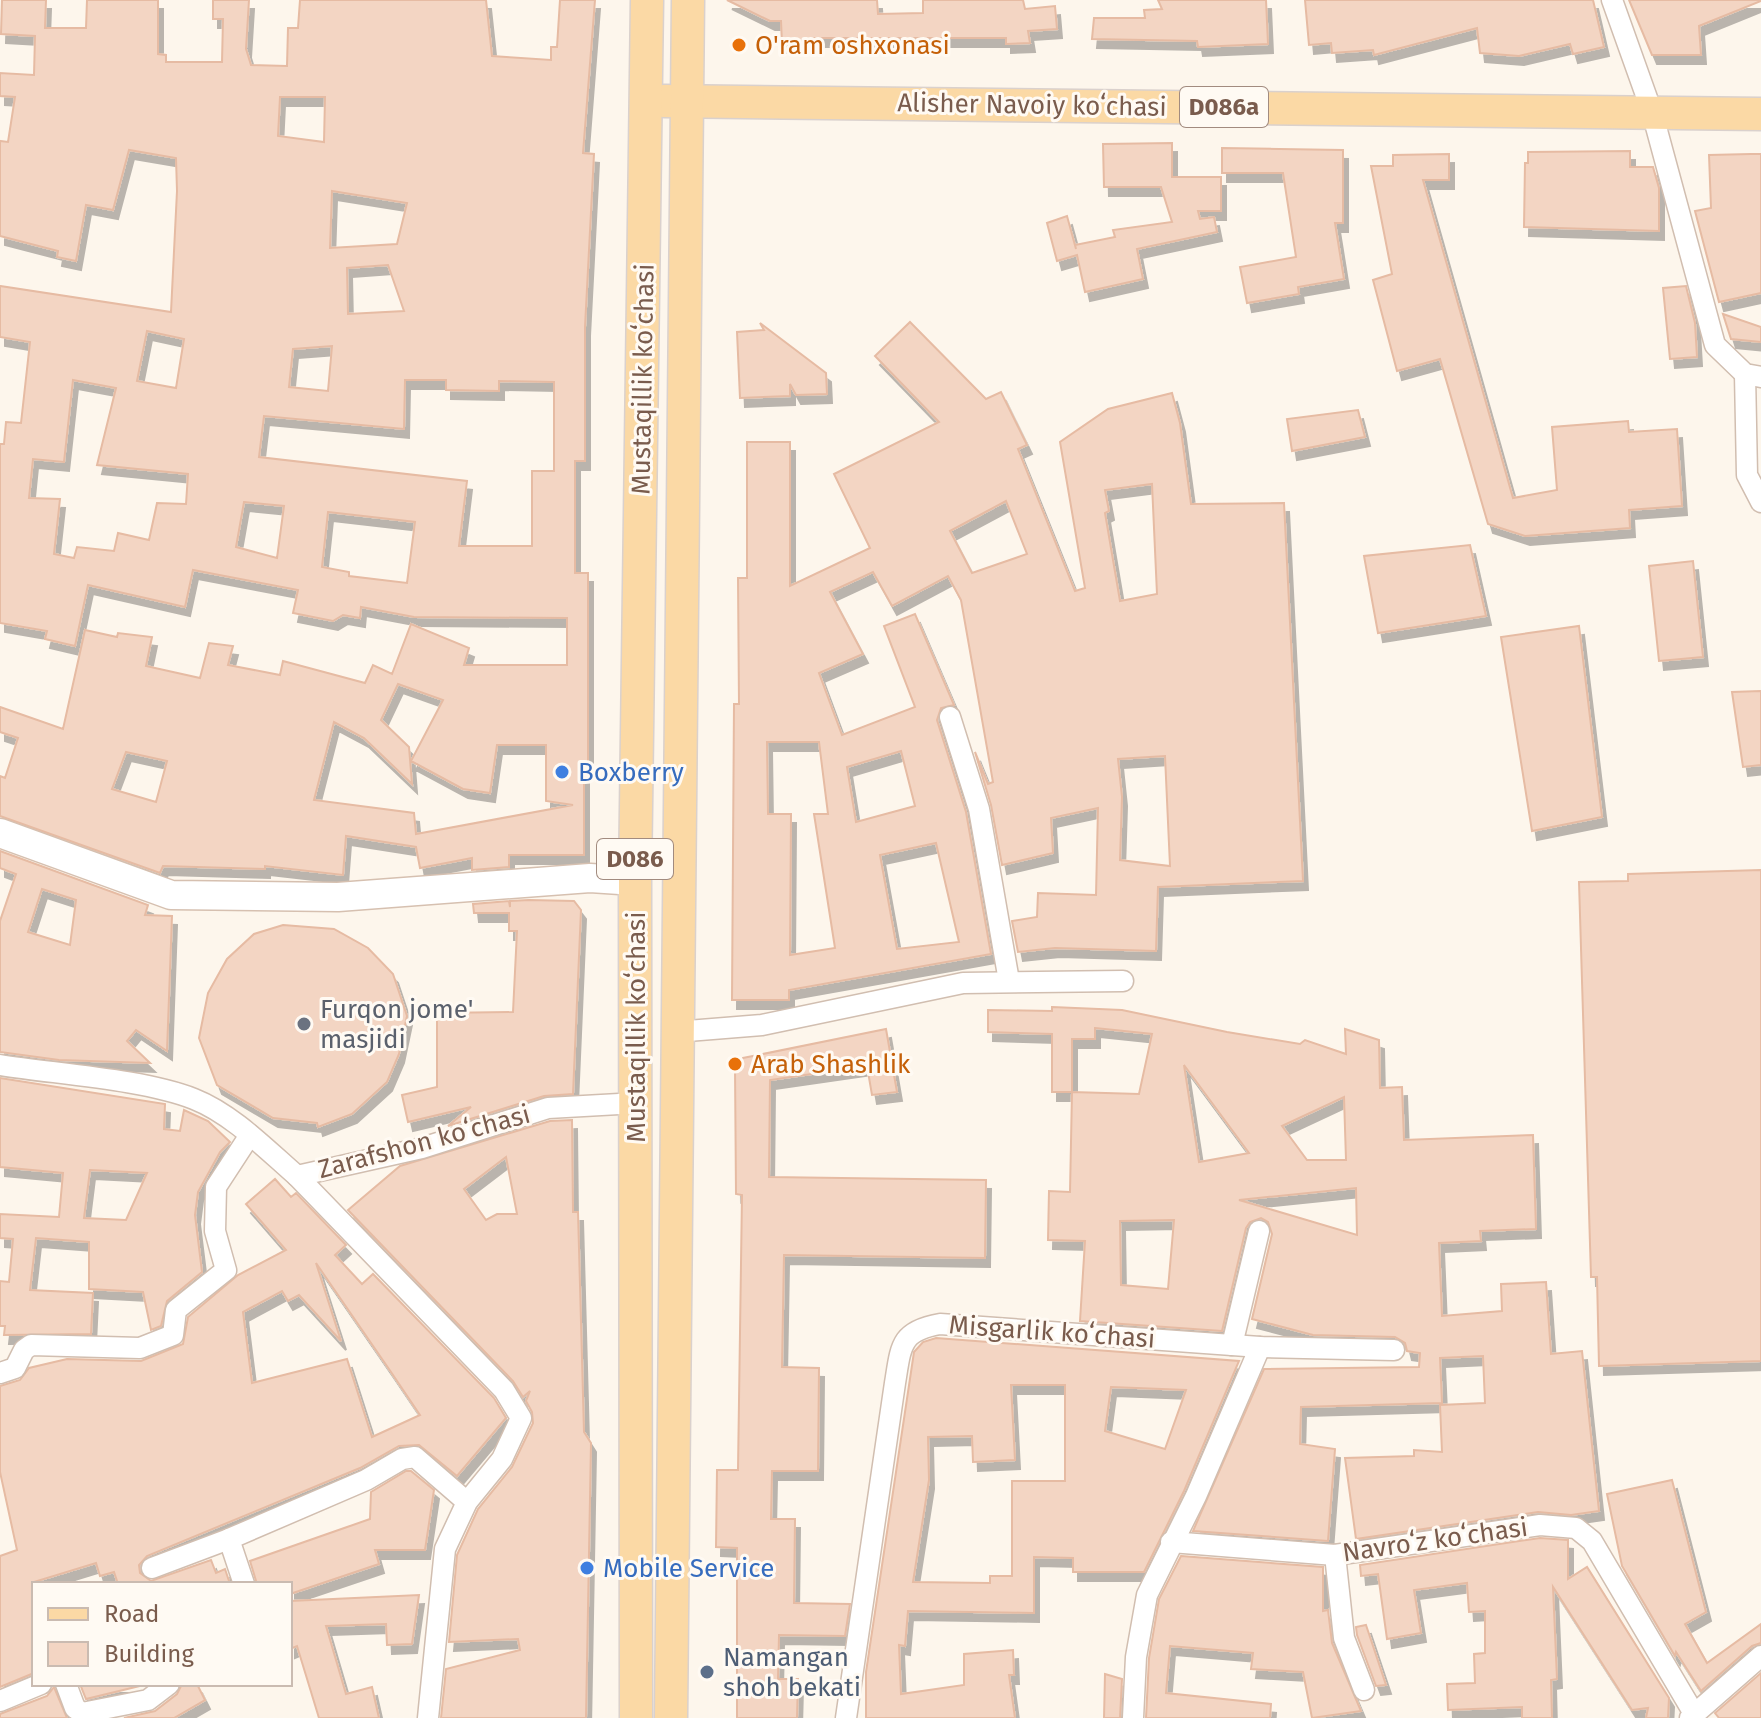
<svg xmlns="http://www.w3.org/2000/svg" width="1761" height="1718" font-family="'Fira Sans',sans-serif">
  <defs>
    <filter id="shadow"><feDropShadow dx="5" dy="9" stdDeviation="0" flood-color="#0004"/></filter>
  </defs>
  <rect width="100%" height="100%" fill="#fdf6ec"/>
  <g fill="#f3d5c3" stroke="#e6bba3" stroke-width="2" fill-rule="evenodd" filter="url(#shadow)">
    <path d="M2 0H46L45 28H86L87 0H158V54L166 55V62H222L223 19H213V0H249L246 49 251 65 287 66 288 28H298L300 0H486L492 56 551 60V47H557L560 0H595L583 153 594 154 585 327V461H575V573H588V762H584V855H509V867L472 870V858L420 868 416 847 346 836 343 875 265 866V869L163 866 160 873 0 816V776L5 778 18 738 0 732V707L63 729 85 630 117 637 118 633 152 637 146 666 200 678 209 643 233 646 228 665 280 675 283 661 365 683 373 665 392 674 411 624 469 648 464 665H567V618L414 617 361 607 360 618 343 615 333 621 293 613 298 590 193 570 185 607 88 585 75 646 45 639 47 631 0 623V444H4L6 422 21 423 30 342 0 337V286L171 312 177 191 176 158 129 150 113 210 86 205 76 261 57 257 58 251 0 236V141L8 142 15 97 0 96V73L34 75 35 36 1 34ZM280 97H325L324 142 278 136ZM332 191 407 203 397 244 330 248ZM388 265 404 311 348 314 347 268ZM147 331 184 339 176 388 137 381ZM332 346 328 391 289 387 293 349ZM73 380 116 388 97 465 188 474 186 504 157 503 149 540 118 533 114 551 77 547 74 558 54 554 60 499 29 498 33 459 64 462ZM405 380H446V390L499 391V381L554 382V471H532V546H459L467 481 259 457 264 416 404 429ZM244 502 284 506 277 558 236 547ZM328 512 415 522 407 583 349 576V572L322 567ZM398 684 443 700 411 761 463 789 490 793 497 745H546V801L573 805 416 834 414 813 314 800 334 722 364 738 412 784 409 747 381 720ZM126 752 167 761 156 802 112 789Z"/>
    <path d="M727 0H877L878 14 923 13V0H1023L1025 9 1055 6 1057 29 1028 31 1030 43 1006 44V38H806L807 42 782 44 781 21H770Z"/>
    <path d="M1158 0H1266L1268 44 1198 47 1197 41 1092 39 1094 18H1145L1144 10 1162 9Z"/>
    <path d="M1305 0H1593L1604 47 1573 54 1570 44 1519 56 1480 53 1477 28 1374 55 1373 50 1332 53 1331 43 1309 45Z"/>
    <path d="M1629 0H1761V1L1699 26 1701 55H1652Z"/>
    <path d="M1172 143V177H1221V211H1198L1200 219 1214 217 1217 232 1137 249 1143 279 1085 292 1077 255 1057 261 1047 223 1067 216 1076 249 1075 245 1115 237 1113 230 1172 222 1161 187H1104L1103 144Z"/>
    <path d="M1222 148 1343 150V223H1335L1344 279 1298 287 1299 294 1247 303 1240 267 1296 257 1283 173H1222Z"/>
    <path d="M1630 151V167H1653L1659 188V231L1524 227 1525 163H1528V152Z"/>
    <path d="M1449 154V180H1423L1513 498 1557 490 1552 427 1628 421 1629 432 1677 429 1682 506 1629 510 1630 528 1525 536 1488 524 1440 359 1397 371 1373 280 1392 274 1371 166H1393V155Z"/>
    <path d="M1751 154H1761V293L1719 302 1695 211 1711 208 1709 155Z"/>
    <path d="M1686 286 1695 323 1697 357 1670 359 1663 288Z"/>
    <path d="M1723 314 1761 327V342L1731 339Z"/>
    <path d="M910 322 986 399 1001 392 1027 445 1018 449 1075 591 1085 588 1060 442 1108 409 1172 393 1180 423 1191 504 1284 503 1303 881 1158 887 1156 951 1055 948 1018 952 1012 921 1037 917 1038 893 1096 895 1098 808 1051 818 1053 853 1002 865 991 805 975 752 988 784 993 782 961 600 948 576 892 606 873 572 830 592 863 654 819 673 842 735 915 707 884 626 915 614 954 705 941 708 937 720 966 812 991 954 789 990V1000H732L734 704H739L738 578H747V442H790V586L870 548 834 474 939 422 875 356ZM1152 484 1157 594 1120 601 1105 513 1109 511 1105 490ZM1006 501 1027 554 972 573 950 531ZM767 742H819L828 814H814L835 948 790 955 791 814H768ZM901 751 915 806 856 822 847 767ZM1165 756 1170 866 1120 860 1122 797 1118 759ZM936 843 959 942 897 949 880 855Z"/>
    <path d="M760 323 826 373 827 394 796 395 790 384V396L740 398 737 332 764 330Z"/>
    <path d="M1358 410 1365 437 1292 451 1287 419Z"/>
    <path d="M1470 545 1486 616 1378 633 1364 556Z"/>
    <path d="M1693 561 1703 657 1659 661 1649 566Z"/>
    <path d="M1579 626 1602 817 1532 831 1501 637Z"/>
    <path d="M1761 691V765L1743 767 1732 692Z"/>
    <path d="M0 851 148 905 145 915 172 916 167 1051 136 1030 127 1041 150 1063 59 1060 0 1052V921L16 874 0 868ZM42 889 76 900 70 945 28 932Z"/>
    <path d="M1761 870V1361L1599 1366 1597 1277H1591L1579 882 1628 881V874Z"/>
    <path d="M529 900 574 901 581 910 573 1094 544 1096 448 1126 471 1107 408 1122 402 1095 437 1087V1013L513 1012 517 931H509V913H474L473 904 509 901 510 907V901Z"/>
    <path d="M283 925 334 929 368 948 393 974 407 1016 399 1054 387 1082 352 1114 318 1127 317 1123 273 1118 217 1085 199 1038 208 993 227 959 254 934Z"/>
    <path d="M1052 1007 1122 1010 1227 1032 1300 1044 1305 1040 1346 1054 1345 1029 1379 1040 1380 1088 1402 1087 1404 1140 1533 1135 1536 1229 1480 1231 1481 1241 1439 1243 1442 1316 1502 1311 1501 1284 1546 1282 1551 1354 1582 1351 1599 1511 1571 1515 1538 1512 1356 1539 1345 1458 1414 1456V1450L1442 1452 1440 1405 1485 1403 1483 1356 1440 1358 1442 1403 1301 1407 1300 1444 1335 1449 1328 1541 1193 1531 1264 1369 1419 1367 1420 1353 1407 1351 1405 1343 1395 1337 1313 1335 1252 1319 1272 1234 1268 1222 1261 1218 1250 1222 1246 1228 1222 1331 1080 1321 1085 1241 1048 1240 1049 1191 1070 1192 1072 1092H1052V1034L988 1032V1010L1052 1011ZM1095 1028 1152 1034 1139 1094 1072 1092V1039H1095ZM1184 1065 1249 1153 1199 1162ZM1344 1097 1346 1160H1307L1282 1126ZM1356 1188 1357 1235 1239 1200ZM1174 1220 1168 1289 1121 1285 1120 1221Z"/>
    <path d="M886 1029 897 1092 872 1095 867 1066 770 1080 769 1177 986 1180 985 1258 784 1255 782 1367 819 1368 818 1471H772L771 1519H795L794 1603 850 1604 845 1636 779 1635 778 1679H798L797 1718H737V1548L716 1547 717 1470H738L742 1195 736 1194 735 1067 743 1058Z"/>
    <path d="M0 1078 165 1104 164 1129 180 1131 184 1110 208 1121 230 1142 220 1152 198 1192 195 1215 202 1272 167 1301 161 1326 151 1330 143 1292 89 1289V1242L36 1238 30 1290 93 1293 91 1334 4 1335 5 1326H0V1281L9 1282 13 1239 0 1238V1214L59 1217 63 1173 0 1167ZM90 1170 147 1173 126 1220 84 1218Z"/>
    <path d="M572 1120 573 1212H578L584 1432 591 1443 586 1718H441L446 1669 520 1650 518 1639 449 1642 457 1555 478 1509 512 1467 533 1423 532 1412 526 1401 530 1391 523 1397 513 1381 348 1210 400 1166 550 1121ZM506 1157 517 1214H497L486 1220 464 1189Z"/>
    <path d="M275 1179 291 1197 296 1193 346 1245 335 1255 362 1284 373 1274 494 1398 506 1418 457 1476 419 1445 399 1446 360 1468 147 1556 139 1565 140 1573 151 1581 211 1560 216 1573 225 1569 230 1584H118L114 1572 100 1576 96 1563 34 1582V1673L0 1687V1556L17 1550 0 1472V1386L20 1380 29 1368 67 1359 141 1361 183 1344 188 1317 238 1275 286 1250 246 1204ZM316 1263 391 1372 420 1415 372 1437 347 1359 252 1383 243 1312 282 1291 288 1301 299 1295 341 1341Z"/>
    <path d="M936 1338 1239 1361 1184 1491 1144 1572H1073V1558L1034 1557V1613L908 1611 905 1646 899 1645 901 1694 964 1685V1654L1013 1650 1014 1675H1009L1015 1718H866V1672L914 1352 923 1342ZM1011 1385H1065V1481H1012V1576H990V1583L913 1582 929 1480 928 1437 972 1436 973 1462 1015 1460ZM1111 1387 1186 1390 1165 1449 1105 1431Z"/>
    <path d="M406 1471H411L434 1490 425 1550H375L379 1564 290 1594V1584H257L250 1561 370 1519 371 1492Z"/>
    <path d="M1672 1480 1706 1612 1685 1624 1707 1663 1761 1624V1643L1752 1646 1701 1691 1676 1652 1675 1656 1622 1566 1607 1494Z"/>
    <path d="M1540 1538 1568 1540V1579L1587 1567 1669 1698 1668 1718H1646L1648 1708 1632 1710 1553 1587 1557 1679 1551 1680 1552 1718H1522V1707L1448 1710 1447 1684 1475 1683 1474 1654 1485 1653V1611L1469 1612 1467 1583 1414 1590 1421 1633 1387 1639 1378 1574 1361 1576 1360 1565Z"/>
    <path d="M1181 1556 1323 1567V1611L1328 1610 1332 1643 1361 1711 1312 1718 1303 1672 1251 1669 1253 1653 1170 1646 1166 1693 1271 1704 1270 1718H1146L1149 1658 1159 1599Z"/>
    <path d="M419 1595 412 1644 387 1645 386 1624 326 1626 346 1694 372 1687 379 1718H319L297 1646 290 1649V1601Z"/>
    <path d="M1366 1625 1386 1685 1376 1686 1357 1635 1356 1627Z"/>
    <path d="M1761 1673V1718H1719L1715 1713Z"/>
    <path d="M1105 1674 1122 1679 1120 1718H1104Z"/>
    <path d="M80 1684H148L86 1699Z"/>
    <path d="M182 1684H197L205 1700 174 1718H124L155 1711 177 1694Z"/>
    <path d="M54 1687 67 1718H0V1714L47 1696Z"/>
  </g>
  <g fill="none" stroke-linecap="round" stroke-linejoin="round">
    <defs>
      <g id="street">
        <path d="M1612 0 1652 112 1715 345 1745 374 1761 377"/>
        <path d="M1745 374 1747 475 1761 502"/>
        <path d="M950 717 979 809 1009 981"/>
        <path d="M675 1032 762 1025 963 983 1123 981"/>
        <path d="M0 1065C56 1074 143 1079 194 1099 232 1114 266 1149 297 1176L422 1148 548 1108 637 1103"/>
        <path d="M297 1176 504 1390 521 1418 502 1459 467 1502 445 1549 428 1718"/>
        <path d="M1232 1345 1259 1231"/>
        <path d="M0 1373 15 1368 24 1350 31 1345 140 1348 173 1335 176 1310 226 1270 215 1231 216 1187 250 1135"/>
        <path d="M1171 1542 1335 1555 1540 1525 1576 1528 1592 1541 1693 1712"/>
        <path d="M1335 1555 1344 1638 1364 1690"/>
        <path d="M152 1568 229 1539"/>
        <path d="M244 1584 229 1539 366 1480 402 1459 415 1457 467 1502"/>
        <path d="M66 1684 75 1708 82 1713 148 1700 169 1684"/>
        <path d="M0 1701 41 1684"/>
        <path d="M846 1718 895 1383C901 1346 900 1331 940 1324L1260 1347 1394 1350"/>
        <path d="M1133 1718 1136 1657 1147 1595 1196 1496 1260 1347"/>
        <path d="M1690 1718 1761 1656"/>
      </g>
      <path id="secondary" d="M0 833 171 895 338 897 590 878 635 881"/>
      <g id="primary">
        <path d="M664 101 1761 114"/>
        <path d="M636 1718 635 881 647 0"/>
        <path d="M671 1718 688 0"/>
      </g>
    </defs>
    <use href="#street" stroke="#d1beb0" stroke-width="23"/>
    <use href="#secondary" stroke="#d6c0b0" stroke-width="31"/>
    <use href="#primary" stroke="#dad1cd" stroke-width="35"/>
    <use href="#street" stroke="#fff" stroke-width="20"/>
    <use href="#secondary" stroke="#fff" stroke-width="28"/>
    <use href="#primary" stroke="#fbd9a5" stroke-width="32"/>
  </g>
  <g fill="#e8710a" stroke="#fffaf3" stroke-width="3">
    <circle cx="739" cy="45" r="8"/>
    <circle cx="735" cy="1064" r="8"/>
  </g>
  <g fill="#3f7fe0" stroke="#fffaf3" stroke-width="3">
    <circle cx="562" cy="772" r="8"/>
    <circle cx="587" cy="1568" r="8"/>
  </g>
  <circle fill="#6b7280" stroke="#fffaf3" stroke-width="3" cx="304" cy="1024" r="8"/>
  <circle fill="#5c6f8a" stroke="#fffaf3" stroke-width="3" cx="707" cy="1672" r="8"/>
  <g text-anchor="middle" dominant-baseline="central" stroke-width="6" stroke-linejoin="round" paint-order="stroke">
    <g fill="#fffaf3" stroke="#a28b7f" stroke-width="2">
      <rect x="1180" y="87" width="88" height="40" rx="6"/>
      <rect x="597" y="839" width="76" height="40" rx="6"/>
    </g>
    <g font-size="24" font-weight="bold" fill="#7a5c4d">
      <text x="1224" y="107">D086a</text>
      <text x="635" y="859">D086</text>
    </g>
    <g font-size="26" fill="#c56008" stroke="#fffaf3" text-anchor="start">
      <text x="755" y="45">O'ram oshxonasi</text>
      <text x="751" y="1064">Arab Shashlik</text>
    </g>
    <g font-size="26" fill="#7a5c4d" stroke="#fffaf3">
      <text transform="translate(1032 105) rotate(1)">Alisher Navoiy koʻchasi</text>
      <text transform="translate(643 379) rotate(-89)">Mustaqillik koʻchasi</text>
      <text transform="translate(636 1027) rotate(-90)">Mustaqillik koʻchasi</text>
      <text transform="translate(424 1142) rotate(-15)">Zarafshon koʻchasi</text>
      <text transform="translate(1052 1332) rotate(4)">Misgarlik koʻchasi</text>
      <text transform="translate(1435 1540) rotate(-8)">Navroʻz koʻchasi</text>
    </g>
    <g font-size="26" fill="#366cbe" stroke="#fffaf3" text-anchor="start">
      <text x="578" y="772">Boxberry</text>
      <text x="603" y="1568">Mobile Service</text>
    </g>
    <g font-size="26" fill="#5b616d" stroke="#fffaf3" text-anchor="start">
      <text x="320" y="1009">Furqon jome'<tspan x="320" dy="30">masjidi</tspan></text>
    </g>
    <g font-size="26" fill="#4e5e75" stroke="#fffaf3" text-anchor="start">
      <text x="723" y="1657">Namangan<tspan x="723" dy="30">shoh bekati</tspan></text>
    </g>
  </g>
  <rect x="32" y="1582" width="260" height="104" fill="#fffaf3" stroke="#cabbb1" stroke-width="2"/>
  <rect x="48" y="1608" width="40" height="12" fill="#fbd9a5" stroke="#cabbb1" stroke-width="2"/>
  <text x="104" y="1622" font-size="24" fill="#7a5c4d">Road</text>
  <rect x="48" y="1642" width="40" height="24" fill="#f3d5c3" stroke="#cabbb1" stroke-width="2"/>
  <text x="104" y="1662" font-size="24" fill="#7a5c4d">Building</text>
</svg>
